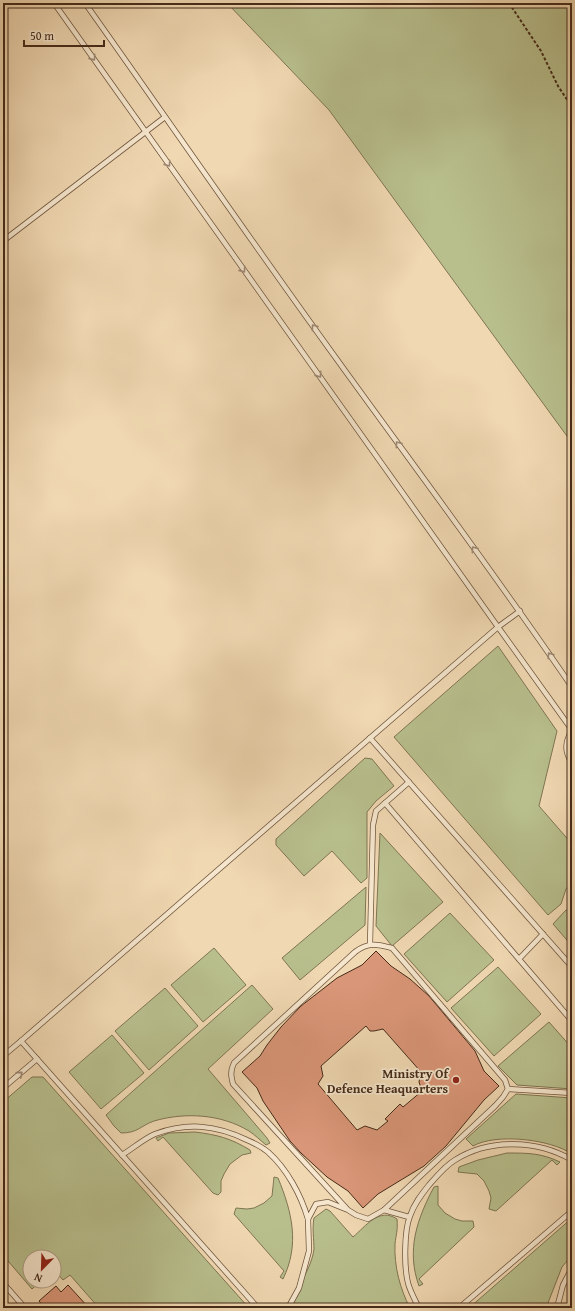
<svg xmlns="http://www.w3.org/2000/svg" width="575" height="1311" font-family="'Gentium Book Plus',serif">
  <rect width="100%" height="100%" fill="#f0d8b2"/>
  <filter id="stains"><feTurbulence type="fractalNoise" baseFrequency=".005" numOctaves="4"/><feColorMatrix values="0 0 0 0 .2 0 0 0 0 .09 0 0 0 0 .02 0 0 0 .5 -.17"/></filter>
  <radialGradient id="worn" r=".72"><stop offset=".6" stop-color="#630" stop-opacity="0"/><stop offset="1" stop-color="#630" stop-opacity=".3"/></radialGradient>
  <g fill="#b8bf8d" stroke="#7f7553">
    <path d="M227 3H572V443L329 110Z"/>
    <path d="M498 646 557 731 539 806 572 844V882L566 889 561 904 548 915 394 737Z"/>
    <path d="M365 758 372 759 394 786 376 801 367 812V878L361 883 332 851 304 876 276 845V839Z"/>
    <path d="M380 833 443 902 392 946 376 926Z"/>
    <path d="M366 887 365 925 300 980 282 958Z"/>
    <path d="M572 909V946L553 924 566 910Z"/>
    <path d="M450 913 494 960 447 1002 404 954Z"/>
    <path d="M214 948 246 985 203 1022 171 985Z"/>
    <path d="M498 967 541 1014 494 1056 451 1008Z"/>
    <path d="M252 985 273 1009 208 1069 267 1138 270 1143 266 1145C260 1140 255 1135 249 1131 221 1114 185 1112 154 1121 140 1126 138 1133 121 1133L114 1126 106 1115Z"/>
    <path d="M165 988 198 1026 149 1070 115 1031Z"/>
    <path d="M549 1022 572 1048V1089L517 1085 498 1066Z"/>
    <path d="M112 1035 144 1073 101 1109 69 1072Z"/>
    <path d="M32 1077H43L249 1308H99L70 1275 63 1280 54 1270V1257H30V1281H41L32 1289 3 1255V1102Z"/>
    <path d="M516 1094 572 1098V1154C550 1139 496 1133 473 1146L466 1139Z"/>
    <path d="M195 1132C218 1135 230 1138 250 1150L251 1153 242 1155 230 1164 224 1174 221 1181V1192L218 1195 213 1193 163 1137 158 1141 156 1138 169 1133Z"/>
    <path d="M507 1153C528 1153 541 1153 560 1162L557 1165 552 1160 496 1211 489 1209 491 1198 489 1191 484 1181 477 1174 458 1172 459 1167 478 1160Z"/>
    <path d="M274 1177 278 1178C292 1212 300 1244 283 1279L280 1277 284 1271 234 1214 236 1208 247 1209 254 1208 264 1203 272 1196Z"/>
    <path d="M438 1186V1205L445 1213 455 1219 462 1221H473L474 1227 419 1279 423 1284 419 1286C406 1250 417 1219 434 1187Z"/>
    <path d="M326 1209 330 1211 353 1237C366 1226 379 1207 397 1219 398 1231 396 1234 395 1244 394 1266 400 1289 410 1308H284C295 1294 312 1267 314 1249 314 1239 312 1229 314 1218Z"/>
    <path d="M572 1218V1255L562 1267 546 1308H469Z"/>
  </g>
  <g fill="#da9678" stroke="#462b19" fill-rule="evenodd">
    <path d="M376 951 391 966 410 979 429 996 475 1051 484 1071 499 1086 484 1100 446 1146 424 1166 378 1194 363 1208 348 1191 327 1177 301 1153 290 1141 263 1101 257 1088 242 1072 260 1056 267 1045 281 1027 301 1006 337 978 362 965ZM366 1026 370 1031H374L383 1029 421 1072 419 1082 422 1091 403 1107 400 1104 385 1119 388 1121 377 1130 365 1126 357 1130 318 1084 323 1076 321 1066Z"/>
    <path d="M68 1285 89 1308H45L39 1301 56 1286 61 1292Z"/>
  </g>
  <g fill="none" stroke-linecap="round" stroke-linejoin="round">
    <defs>
      <g id="lane">
        <path d="M54 3 498 627 572 730"/>
        <path d="M85 3C168 120 249 238 333 354 413 465 495 574 572 687"/>
        <path d="M3 241 165 117"/>
        <path d="M572 730C565 742 564 751 572 763"/>
        <path d="M370 738 572 967"/>
        <path d="M385 803 572 1021"/>
        <path d="M370 944 373 825 376 811 409 782"/>
        <path d="M519 959 543 934"/>
        <path d="M3 1056 21 1041"/>
        <path d="M3 1088 37 1059"/>
        <path d="M508 1089 572 1093"/>
        <path d="M122 1155C132 1149 145 1138 155 1134 188 1122 216 1125 247 1140 254 1143 262 1147 268 1152 287 1169 301 1195 308 1219L316 1204 328 1202 348 1210 356 1215 368 1219 384 1210 495 1106 503 1097 508 1089 505 1080 392 948C377 944 368 942 355 952L234 1063C230 1071 231 1076 233 1084L348 1210"/>
        <path d="M384 1210 409 1217"/>
        <path d="M3 1283 25 1308"/>
        <path d="M258 1308 21 1041 498 627 520 611"/>
        <path d="M288 1308 299 1288 309 1251 308 1219"/>
        <path d="M419 1308C415 1300 410 1291 408 1283 404 1267 404 1231 410 1216 414 1204 421 1195 429 1185 437 1176 445 1166 455 1160 490 1138 538 1140 572 1160"/>
        <path d="M459 1308 572 1211"/>
        <path d="M557 1308 563 1285 572 1268"/>
      </g>
    </defs>
    <use href="#lane" stroke="#70563f" stroke-width="6"/>
    <path stroke="#462b19" stroke-width="2" stroke-dasharray="3 2" stroke-linecap="butt" d="M509 3 541 51 558 86 572 107"/>
    <use href="#lane" stroke="#f5e6cd" stroke-width="4.5"/>
  </g>
  <defs><path id="oneway-chevron" d="M-2-3.5L2.5 0L-2 3.5" fill="none" stroke-width="1.6" stroke-linecap="round" stroke-linejoin="round"/></defs>
  <g stroke="#9e8873">
    <use href="#oneway-chevron" transform="translate(93 58) rotate(55)"/>
    <use href="#oneway-chevron" transform="translate(168 164) rotate(55)"/>
    <use href="#oneway-chevron" transform="translate(243 270) rotate(55)"/>
    <use href="#oneway-chevron" transform="translate(314 327) rotate(-126)"/>
    <use href="#oneway-chevron" transform="translate(319 375) rotate(55)"/>
    <use href="#oneway-chevron" transform="translate(398 444) rotate(-126)"/>
    <use href="#oneway-chevron" transform="translate(474 549) rotate(-126)"/>
    <use href="#oneway-chevron" transform="translate(550 655) rotate(-124)"/>
    <use href="#oneway-chevron" transform="translate(20 1074) rotate(-40)"/>
  </g>
  <circle fill="#8f2418" stroke="#f5e6cd" stroke-width="1.5" cx="456" cy="1080" r="4"/>
  <g text-anchor="middle" dominant-baseline="central" stroke-width="3.5" stroke-linejoin="round" paint-order="stroke">
    <g font-size="13" font-weight="bold" fill="#462b19" stroke="#f5e6cd" text-anchor="end">
      <text x="448" y="1073">Ministry Of<tspan x="448" dy="15">Defence Heaquarters</tspan></text>
    </g>
  </g>
  <rect width="575" height="1311" fill="none" stroke="#f0d8b2" stroke-width="16"/>
  <rect x="4" y="4" width="567" height="1303" fill="none" stroke="#462b19" stroke-width="2"/>
  <rect x="8" y="8" width="559" height="1295" fill="none" stroke="#462b19"/>
  <g transform="translate(42 1269) rotate(203)"><circle r="19" fill="#f5e6cd" stroke="#af9b85"/>
  <path d="M0-3L7 15L0 10L-7 15Z" fill="#8f2418"/>
  <text y="-6" font-size="11" font-weight="bold" text-anchor="middle" fill="#462b19">N</text>
  </g>
  <path d="M24 40v6h80v-6" fill="none" stroke="#462b19" stroke-width="2"/>
  <text x="30" y="40" font-size="12" fill="#462b19" stroke="#f5e6cd" stroke-width="3" paint-order="stroke">50 m</text>
  <rect width="100%" height="100%" filter="url(#stains)"/>
  <rect width="100%" height="100%" fill="url(#worn)"/>
</svg>
